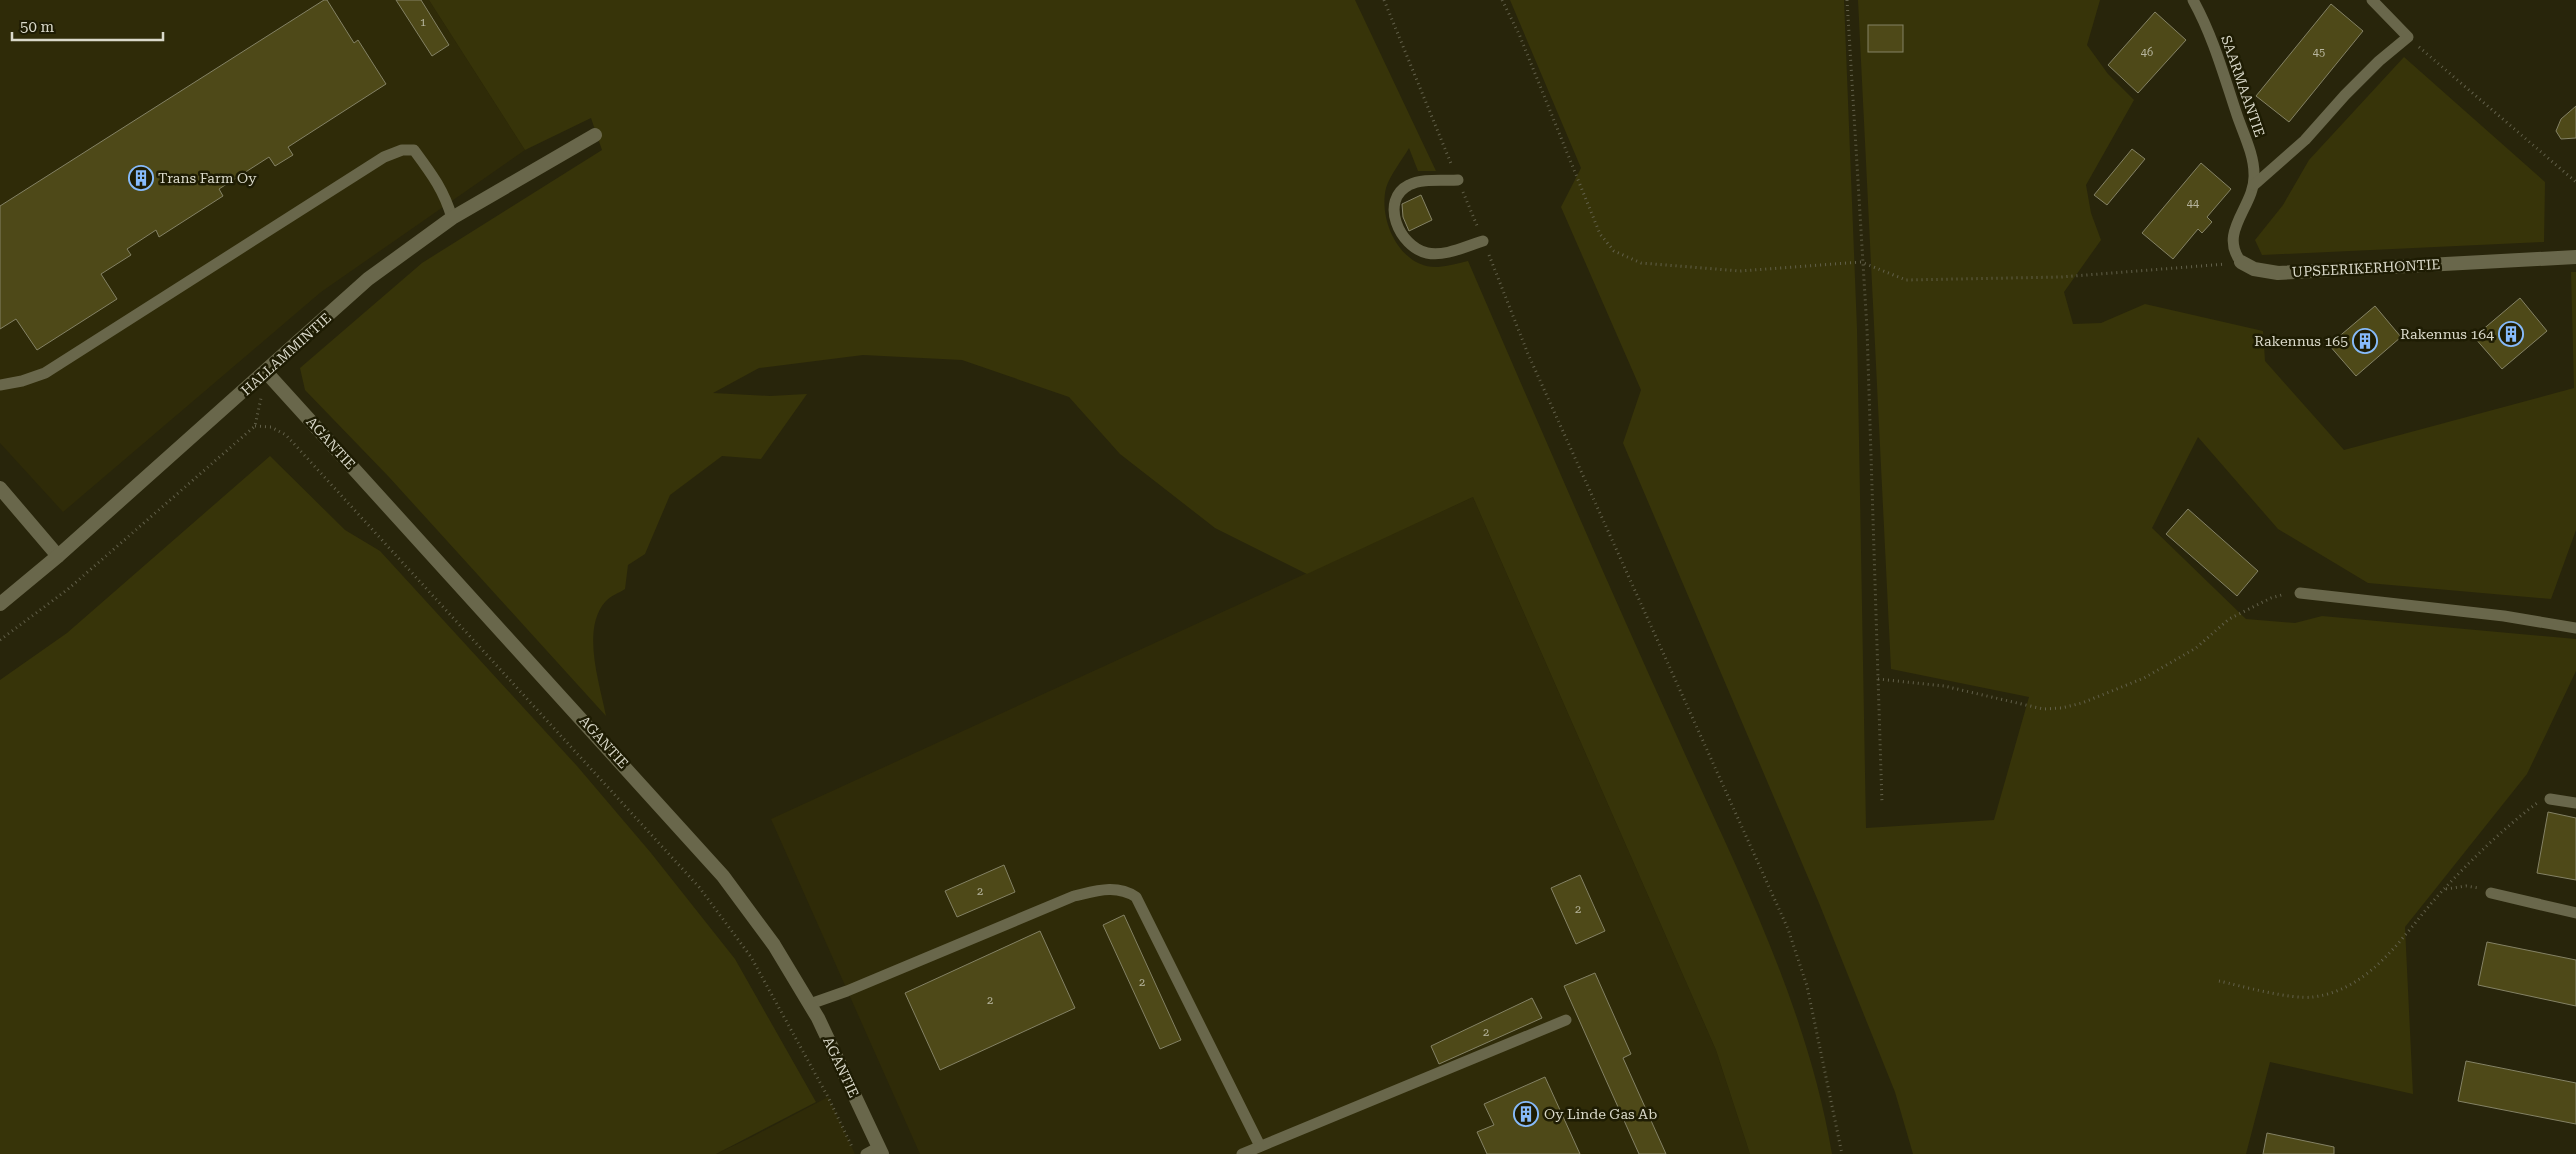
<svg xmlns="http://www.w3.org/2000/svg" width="2576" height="1154" font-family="'Roboto Serif',serif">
  <rect width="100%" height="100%" fill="#28250b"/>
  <g fill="#2f2b08">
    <path d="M0 0H429L525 150 321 292 63 512 0 443Z"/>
    <path d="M1473 497 1716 1050 1750 1154H920L771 819Z"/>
    <path d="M828 1097 855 1154H716L748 1139Z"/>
  </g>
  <g fill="#373409">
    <path d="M429 0H1355L1436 171H1418L1409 148C1402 160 1390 175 1386 188 1378 221 1401 269 1438 267 1448 266 1459 263 1468 261 1536 418 1604 576 1675 732 1736 868 1807 1005 1832 1154H1750L1716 1050 1473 497 1307 574 1215 528 1120 454 1069 397 962 360 863 355 759 368 713 393 770 396 807 394 761 459 722 456 670 495 645 554 628 565 625 589C619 593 610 596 605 602 581 630 600 684 606 716L389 477 305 390 300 368 422 263 602 150 591 118 525 150Z"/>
    <path d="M1510 0H1844L1857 329 1866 828 1994 820 2029 697 1891 669 1858 0H2100L2087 45 2108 74 2134 100 2086 185 2091 213 2101 240 2064 292 2073 324 2101 323 2145 304 2263 331 2265 361 2344 450 2574 388 2571 272H2576V530L2551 599 2368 583 2278 529 2198 437 2152 528 2246 619 2295 623 2322 616 2576 639V671L2527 774 2405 927 2413 1094 2270 1062 2246 1154H1913L1895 1092 1819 903 1623 443 1641 390 1561 207 1581 168Z"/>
    <path d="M2404 57 2545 182 2544 242 2262 255 2255 240 2283 205 2309 160Z"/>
    <path d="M270 456 345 530 380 551 577 766 651 853 735 959 816 1102 716 1154H0V680L67 633Z"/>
  </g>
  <g fill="#4e4918" stroke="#848265">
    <path d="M324 0H327L354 43 358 40 386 84 288 147 293 155 275 166 269 157 219 189 223 196 159 237 156 230 127 249 131 255 101 274 117 299 37 350 16 319 0 329V206Z"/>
    <path d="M396 0H421L449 45 432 56Z"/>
    <path d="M2331 4 2363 31 2289 122 2256 96Z"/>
    <path d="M2155 12 2186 40 2138 93 2108 65Z"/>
    <rect x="1868" y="25" width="35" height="27"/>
    <path d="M2576 106V138L2561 139 2556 131 2561 119Z"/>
    <path d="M2132 149 2145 159 2107 205 2094 195Z"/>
    <path d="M2201 163 2231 189 2207 217 2212 222 2202 233 2198 229 2173 259 2142 233Z"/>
    <path d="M1421 195 1432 220 1409 231 1403 217 1402 204Z"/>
    <path d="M2520 298 2547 331 2502 369 2474 337Z"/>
    <path d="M2375 306 2401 337 2356 376 2329 345Z"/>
    <path d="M2188 509 2258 571 2237 596 2166 534Z"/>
    <path d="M2548 812 2576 818V880L2537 873Z"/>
    <path d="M1004 865 1015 892 957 917 945 891Z"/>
    <path d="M1580 875 1605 931 1576 944 1551 888Z"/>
    <path d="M1124 915 1181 1040 1160 1049 1103 925Z"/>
    <path d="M1040 931 1075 1008 940 1070 905 993Z"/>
    <path d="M2487 942 2576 960V1006L2478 985Z"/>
    <path d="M1595 973 1631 1054 1623 1058 1666 1154H1639L1564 986Z"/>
    <path d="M1532 998 1542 1018 1439 1064 1431 1046Z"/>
    <path d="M2466 1061 2576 1083V1124L2458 1101Z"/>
    <path d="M1545 1077 1580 1154H1487L1477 1132 1494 1125 1484 1104Z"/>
    <path d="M2267 1133 2334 1147V1154H2263Z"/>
  </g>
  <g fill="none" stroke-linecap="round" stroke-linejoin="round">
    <g stroke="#62604a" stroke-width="3" stroke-dasharray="1 4" stroke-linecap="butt">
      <path d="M1384 0 1452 166"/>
      <path d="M1502 0 1519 34 1600 234 1614 251 1641 263 1740 271 1861 262 1906 280 2061 277 2226 264"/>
      <path d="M1847 0 1867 329 1882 804"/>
      <path d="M2419 47 2576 182"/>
      <path d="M1463 192 1478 228"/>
      <path d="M1489 255 1528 354 1788 929 1807 986 1842 1154"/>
      <path d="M255 426 271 427 286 435 699 887 751 957 828 1097 853 1149"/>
      <path d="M0 640 67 590 255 426 261 398"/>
      <path d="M1878 679 1944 686 2043 709 2062 708 2082 703 2144 678 2196 648 2229 619 2271 598 2285 594"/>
      <path d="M2446 889 2466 886 2479 888"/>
      <path d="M2219 981C2241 986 2292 1000 2313 997 2375 989 2406 929 2445 888 2473 858 2504 828 2537 803"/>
    </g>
    <g stroke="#69674b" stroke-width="11">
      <path d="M2193 0C2213 36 2224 76 2237 115 2243 133 2254 154 2254 174 2256 206 2217 231 2241 262"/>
      <path d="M1458 180C1443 181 1422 178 1409 185 1379 200 1399 247 1427 253 1445 257 1466 246 1483 241"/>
      <path d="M2254 185 2305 140 2345 95 2379 61 2408 37 2372 0"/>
      <path d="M0 385 22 381 45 373 384 157 402 150H414C431 173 444 190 452 218"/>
      <path d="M2300 593 2504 616 2576 628"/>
      <path d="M2550 799 2576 803"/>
      <path d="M2491 893 2576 913"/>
      <path d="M810 1004 847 991 1074 896C1096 891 1116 884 1136 897L1260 1146"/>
      <path d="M866 1154 879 1147"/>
      <path d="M1242 1154 1566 1020"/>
    </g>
    <g stroke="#69674b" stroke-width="14">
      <path d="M2241 262 2254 269 2278 273 2576 257"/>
      <path d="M266 372 723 876 774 945 818 1018 882 1154"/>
      <path d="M0 488 58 556"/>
      <path d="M0 604 58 556 368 279 452 218 595 135"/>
    </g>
  </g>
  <defs>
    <symbol id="building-ring" viewBox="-11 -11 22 22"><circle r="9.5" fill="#1e1c03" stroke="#87bbfb" stroke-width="1.5"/><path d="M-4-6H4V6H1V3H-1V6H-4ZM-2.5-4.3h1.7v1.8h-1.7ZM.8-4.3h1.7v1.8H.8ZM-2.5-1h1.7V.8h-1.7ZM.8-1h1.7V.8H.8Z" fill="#87bbfb"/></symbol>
  </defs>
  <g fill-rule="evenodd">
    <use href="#building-ring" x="127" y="164" width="28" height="28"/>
    <use href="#building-ring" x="2497" y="320" width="28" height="28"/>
    <use href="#building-ring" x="2351" y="327" width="28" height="28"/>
    <use href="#building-ring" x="1512" y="1100" width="28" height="28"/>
  </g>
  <g text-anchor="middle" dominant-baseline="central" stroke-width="5" stroke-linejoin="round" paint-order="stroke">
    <g font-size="11" fill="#b7b59e">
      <text x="423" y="22">1</text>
      <text x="2147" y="52">46</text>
      <text x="2319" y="52">45</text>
      <text x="2193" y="203">44</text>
      <text x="980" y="891">2</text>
      <text x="1578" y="909">2</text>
      <text x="1142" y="982">2</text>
      <text x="990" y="1000">2</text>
      <text x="1486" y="1032">2</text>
    </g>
    <g font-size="14" fill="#dad9ca" stroke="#1e1c03">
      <text transform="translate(2243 86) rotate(71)">SAARMAANTIE</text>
      <text transform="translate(2366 268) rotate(-3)">UPSEERIKERHONTIE</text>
      <text transform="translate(286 354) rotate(-42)">HALLAMMINTIE</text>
      <text transform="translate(331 443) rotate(48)">AGANTIE</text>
      <text transform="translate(604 742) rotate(48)">AGANTIE</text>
      <text transform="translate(841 1067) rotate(65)">AGANTIE</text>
    </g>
    <g font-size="14" fill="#dad9ca" stroke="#1e1c03" text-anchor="start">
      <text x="158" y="178">Trans Farm Oy</text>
      <text x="2494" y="334" text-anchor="end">Rakennus 164</text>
      <text x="2348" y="341" text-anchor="end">Rakennus 165</text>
      <text x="1544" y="1114">Oy Linde Gas Ab</text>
    </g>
  </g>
  <path d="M12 32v8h151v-8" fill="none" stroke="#dad9ca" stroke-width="2.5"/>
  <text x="20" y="32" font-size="15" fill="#dad9ca" stroke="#1e1c03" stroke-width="4" paint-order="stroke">50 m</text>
</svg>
